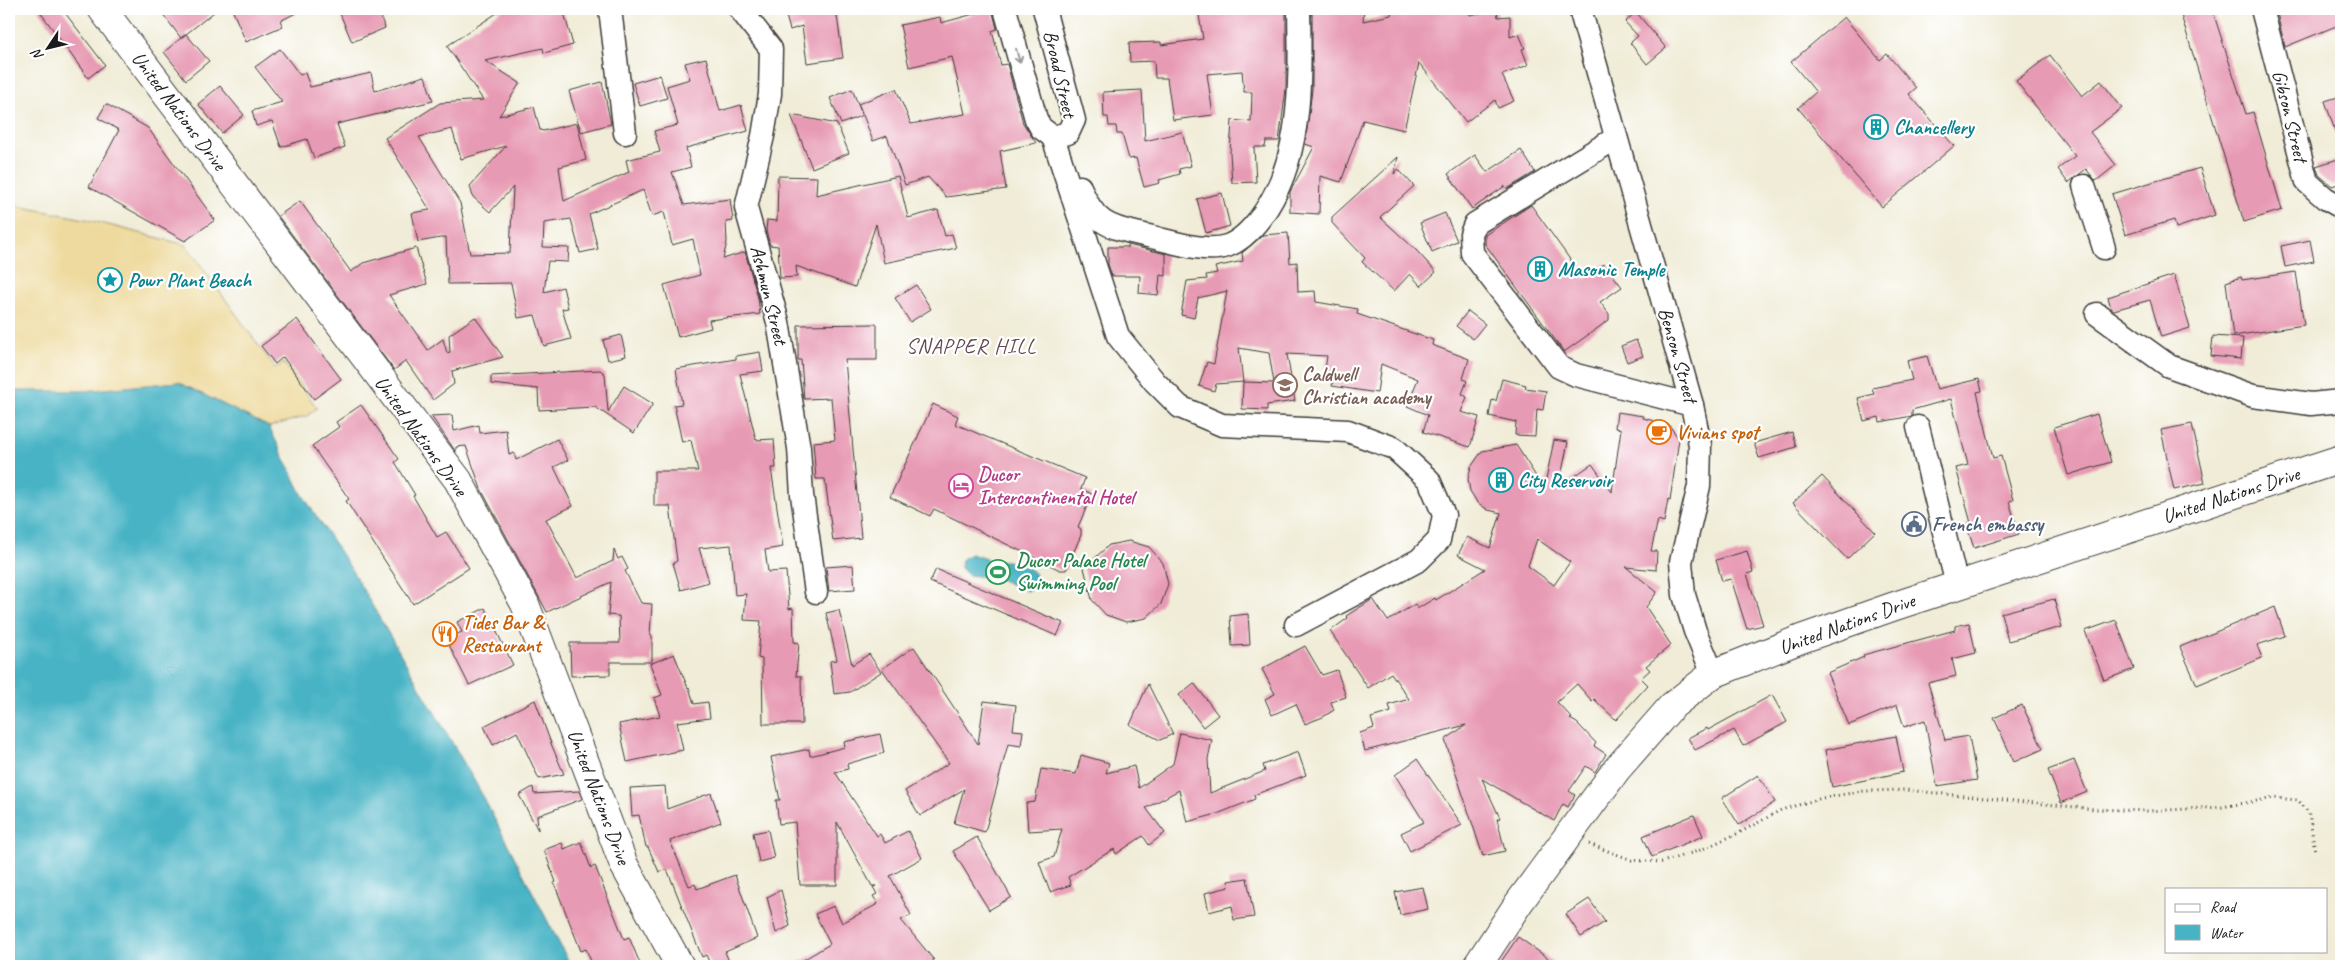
<svg xmlns="http://www.w3.org/2000/svg" width="2350" height="975" font-family="Caveat,sans-serif">
  <rect width="100%" height="100%" fill="#fff"/>
  <filter id="ink" filterUnits="userSpaceOnUse"><feTurbulence type="fractalNoise" baseFrequency=".02" numOctaves="2"/><feDisplacementMap in="SourceGraphic" scale="10" xChannelSelector="R" yChannelSelector="G"/><feConvolveMatrix kernelMatrix="1 2 1 2 8 2 1 2 1" color-interpolation-filters="sRGB"/></filter>
  <filter id="wash" filterUnits="userSpaceOnUse"><feTurbulence type="fractalNoise" baseFrequency=".0096" numOctaves="4" result="noise"/><feDisplacementMap in="SourceGraphic" scale="20" xChannelSelector="R" yChannelSelector="G"/><feGaussianBlur stdDeviation="1.12" result="paint"/><feColorMatrix in="noise" values="0 0 0 0 0 0 0 0 0 0 0 0 0 0 0 0 0 1.4 0 .05"/><feComposite in="paint" operator="in"/></filter>
  <g filter="url(#wash)">
    <rect width="100%" height="100%" fill="#f0ecd7"/>
    <path fill="#eeda9e" stroke="#857b5d" d="M9 203 22 207 85 219 186 245 275 368 284 363 317 408 307 416 269 427 178 382 84 391H9Z"/>
    <g fill="#47b3c5" stroke="#326870">
      <path d="M178 382 269 427 302 494 351 569 478 787 571 966H9V391H84Z"/>
      <path d="M971 554 992 561H1007L1028 568 1036 575 1035 584 1027 591 997 578 968 575 961 568 962 559Z"/>
    </g>
    <g id="blocks">
      <g fill="#e79ab3" fill-rule="evenodd">
        <path d="M38 9H62L105 65 88 78Z"/>
        <path d="M159 9H218L181 38Z"/>
        <path d="M232 9H304L280 21 283 26 246 42Z"/>
        <path d="M338 9H377L385 28 352 42Z"/>
        <path d="M503 9H563L573 45 544 53 543 48 485 61 520 83 499 116 534 107 540 130 543 131 577 123 586 160 559 167 564 201 629 172 626 160 660 152 654 131 678 125 667 86 690 79 685 63 706 58 720 111 741 105 748 131 686 148 691 167 672 172 684 205 730 199 733 221 726 222 727 242 723 259 745 252 758 298 760 314 709 320 711 328 678 337 664 285 700 275 693 239 672 245 664 212 652 216 643 190 589 214 598 249 580 253 571 219 544 223 543 247 569 248 568 262 548 261 544 292 563 287 568 308 562 309 571 339 544 346 535 315 518 318 511 283 448 284 446 237 418 242 412 213 430 210 385 138 440 103 483 100 447 46ZM452 129 461 159 506 146 470 186 473 197 490 212 513 187 510 253 470 254 460 203 419 137Z"/>
        <path d="M784 9H836L843 58 807 63 802 26 790 30Z"/>
        <path d="M992 9 997 29 992 31 1001 65 1007 64 1023 123 1036 143 1000 151 1006 189 946 197 928 177 905 185 887 136 873 141 863 115 841 124 830 98 852 89 862 114 858 104 896 89 911 124 965 114 952 57 909 67 900 25 940 17 941 23Z"/>
        <path d="M1198 9H1286V89L1279 141H1266L1265 147H1254L1256 182 1232 183 1230 153 1232 120 1251 122 1252 92H1244L1242 71 1207 74 1213 115 1173 120 1167 78H1155L1154 61 1130 62 1129 43 1161 42V45L1203 39Z"/>
        <path d="M1312 9H1364L1363 21 1391 15 1392 9H1467L1470 15 1497 10 1498 17 1510 16V37L1519 34 1525 48 1522 49 1528 65 1502 75 1514 101 1498 108 1495 100 1466 122 1419 63 1404 130 1363 120 1341 182 1320 176 1319 214 1290 212V192L1314 147 1305 144 1312 90Z"/>
        <path d="M2201 9H2212L2246 114 2253 112 2282 210 2244 222 2181 15Z"/>
        <path d="M2276 9H2341V24L2285 47Z"/>
        <path d="M1636 12 1666 48 1647 64 1630 43 1638 36 1625 22Z"/>
        <path d="M1844 17 1880 60 1887 54 1916 88 1909 94 1954 146 1882 207 1798 108 1816 92 1791 62Z"/>
        <path d="M186 34 209 61 186 80 164 52Z"/>
        <path d="M280 49 300 75 305 73 310 87 371 73 375 91 425 76 433 101 337 124 345 147 314 158 307 139 281 147 272 121 256 126 252 111 282 102 255 67Z"/>
        <path d="M2050 55 2082 96 2101 81 2122 108 2090 132 2116 165 2096 181 2086 169 2068 183 2058 169 2075 156 2016 81Z"/>
        <path d="M660 75 667 98 640 106 633 83Z"/>
        <path d="M602 82 611 124 581 132 569 91Z"/>
        <path d="M220 86 244 115 222 133 198 104Z"/>
        <path d="M1142 90 1145 141 1182 132 1191 166 1179 169 1180 174 1159 180 1160 183 1144 187 1136 158 1129 159 1122 134H1117L1116 126H1109L1108 117H1104L1103 92Z"/>
        <path d="M2341 96V142L2339 143 2325 101Z"/>
        <path d="M106 104 148 128 215 220 185 241 89 187 119 130 98 118Z"/>
        <path d="M791 115 837 124 849 153 812 168Z"/>
        <path d="M1521 150 1535 172 1507 189 1505 186 1472 209 1448 174 1475 155 1487 172Z"/>
        <path d="M1398 157 1394 174 1398 169 1414 186 1380 217 1416 250 1436 272 1421 286 1410 274 1394 291 1362 262 1365 258 1332 223V217Z"/>
        <path d="M2341 158V183L2332 186 2319 175 2316 166Z"/>
        <path d="M2200 168 2215 215 2176 228 2174 220 2125 235 2112 194Z"/>
        <path d="M778 176 817 177 816 195 898 176 908 218 938 210 945 236 952 234 956 248 884 263 876 224 855 287 796 266 797 277 780 278 778 246 770 245 766 231 767 220 777 221Z"/>
        <path d="M1222 193 1230 226 1206 233 1197 199Z"/>
        <path d="M300 201 351 272 363 263 416 248 427 284 389 295 428 350 443 339 447 353 450 352 449 335 475 317 503 357 452 371 454 384 433 400 406 361 394 370 278 216Z"/>
        <path d="M1531 205 1584 279 1604 264 1622 287 1600 302 1609 314V320L1564 352 1485 244V235Z"/>
        <path d="M1445 213 1457 241 1432 252 1420 223Z"/>
        <path d="M1288 233 1290 263 1297 262 1298 292 1315 291 1316 302 1358 309 1357 314 1433 340 1432 345 1469 359 1463 379 1467 381 1462 394 1467 397 1461 412 1479 417 1470 447 1423 432 1428 415 1407 406 1418 379 1381 364 1377 393 1332 386 1335 372 1325 370 1327 356 1287 354 1295 401 1267 405V410L1242 409 1243 382 1216 384 1214 391 1199 386 1207 362 1214 364 1227 291 1198 298 1194 318 1181 315 1187 281 1207 279 1206 275 1217 273 1215 267 1243 261 1242 253 1263 235ZM1239 348 1269 353 1274 383 1243 382Z"/>
        <path d="M2310 240 2314 261 2285 267 2281 246Z"/>
        <path d="M1128 245 1166 254V276L1160 275 1158 295 1139 293 1140 276H1112L1108 264V247H1128Z"/>
        <path d="M2296 272 2304 325 2233 336 2226 282 2241 277 2242 280Z"/>
        <path d="M2174 275 2190 328 2161 337 2150 300 2114 310 2111 308 2108 297Z"/>
        <path d="M916 285 931 309 910 322 895 298Z"/>
        <path d="M1468 311 1485 324 1473 339 1456 326Z"/>
        <path d="M297 319 341 379 314 399 283 357 275 364 261 346Z"/>
        <path d="M877 324V360H845L861 538 833 541 825 479H816L813 442 835 440 831 398 804 399 801 360H798V325Z"/>
        <path d="M621 335 626 356 608 360 603 340Z"/>
        <path d="M2213 336 2243 338 2241 359 2211 356Z"/>
        <path d="M1636 340 1643 356 1627 362 1621 346Z"/>
        <path d="M760 352 763 371 740 374 756 440 774 439 776 468H771L783 547 765 550 768 572 786 571 789 609 793 608 794 642 799 643 796 676H801L802 724H763L762 659 758 658 761 621 744 620 746 594 735 595 731 545 699 548 709 582 681 590 673 563 677 561 670 506H654V471H698L691 440 682 442 674 405 682 404 676 369 736 359V356Z"/>
        <path d="M1927 356 1937 389 1979 379 1982 391 1977 392 1993 458 2001 456 2013 500 2009 501 2019 534 1974 548 1966 524 1971 523 1956 468 1968 465 1951 399 1912 410V416L1880 422 1879 417 1864 421 1858 398 1874 394 1872 388 1912 380 1907 361Z"/>
        <path d="M600 370 605 374 608 412 624 386 653 404 634 433 595 407 539 410 538 389 491 384V376Z"/>
        <path d="M1502 379 1526 385 1525 388 1546 391 1543 410 1537 409 1535 436 1515 435 1516 422 1489 416 1492 400 1496 401Z"/>
        <path d="M933 404 958 416 955 424 1085 478 1081 489 1092 494 1078 527 1081 529V535L1066 570H1060L934 509 930 516 890 497Z"/>
        <path d="M361 405 399 459 395 462 415 495 413 496 437 537 446 532 469 568 413 604 346 501 349 499 312 446 339 427 336 422Z"/>
        <path d="M1617 412 1643 416V418L1669 425 1679 439 1670 500 1668 499 1664 522 1658 520 1651 551H1657L1656 570 1626 567 1657 592 1646 607 1671 645 1646 666 1650 670 1641 678 1648 685 1616 720 1594 699 1592 701 1577 684 1557 702 1572 718 1570 719 1577 723 1596 743 1594 746 1606 754 1595 772 1586 766 1569 791 1575 795 1568 807 1563 804 1554 821 1482 779 1500 818 1497 819 1505 851 1483 856 1445 740 1466 725 1365 751 1360 733 1374 728 1371 718 1391 712 1389 705 1409 699 1391 673 1368 688 1330 631 1348 618 1346 616 1373 599 1388 621 1415 604 1417 609 1435 598 1436 600 1485 569 1458 555 1467 537 1490 548 1501 513 1488 510 1477 502 1470 491 1468 479 1471 467 1482 451 1516 445 1544 489 1554 440 1568 442 1559 487 1592 464 1612 492 1621 429 1615 428ZM1537 539 1570 562 1554 585 1528 566Z"/>
        <path d="M2097 414 2111 462 2068 475 2054 427Z"/>
        <path d="M452 415 454 431 479 425 480 433 506 430 509 455 514 453 516 460 557 439 568 460 554 467 573 506 546 519 577 578 613 561 614 550 618 559 622 557 628 569 625 571 641 603 652 604 650 636H652V662H610V675L571 676 570 643H620L619 616 608 615 611 582 547 612 481 489 466 446 456 447V452L431 416Z"/>
        <path d="M2192 424 2205 483 2174 490 2161 430Z"/>
        <path d="M1792 432 1796 447 1759 458 1754 443Z"/>
        <path d="M1822 476 1875 532 1847 559 1793 503Z"/>
        <path d="M1129 541 1149 547 1163 563 1168 584 1161 604 1146 618 1126 622 1106 615 1092 600 1084 568 1109 545Z"/>
        <path d="M1747 551 1753 572 1747 574 1763 625 1747 629 1731 579 1722 581 1716 560Z"/>
        <path d="M853 565 855 589 829 591 826 567Z"/>
        <path d="M936 569 1063 623 1057 636 930 582Z"/>
        <path d="M2054 599 2062 627 2008 641 2001 613Z"/>
        <path d="M2275 607 2285 636 2257 645 2262 658 2197 685 2180 647Z"/>
        <path d="M485 608 513 665 469 685 446 639 462 632 457 622Z"/>
        <path d="M839 610 852 665 869 654 881 672 850 692 834 694 830 661 837 660 826 613Z"/>
        <path d="M1248 614 1250 645 1232 646 1230 616Z"/>
        <path d="M2116 620 2134 669 2104 680 2085 631Z"/>
        <path d="M1969 623 1976 653 1952 659 1956 676 1928 683 1945 740 1969 736 1977 780 1937 786 1925 720 1904 727 1897 705 1849 725 1827 673 1864 657 1863 655 1955 630V626Z"/>
        <path d="M1305 646 1322 675 1337 670 1346 697 1331 702 1334 710 1323 717 1305 724 1296 704 1272 715 1265 699 1275 694 1262 669Z"/>
        <path d="M914 647 978 744 984 701 1016 705 1013 730 1023 731 1021 746 1008 744 985 832 954 823 964 789 920 816 905 791 949 763 882 669Z"/>
        <path d="M674 654 688 688 689 687 694 704 708 702 710 718 677 722 683 750 627 762 619 724 660 716 654 698 662 695 650 664Z"/>
        <path d="M1194 683 1218 715 1203 727 1179 695Z"/>
        <path d="M1148 684 1173 734 1160 740 1130 725Z"/>
        <path d="M1772 695 1787 722 1743 746 1734 730 1695 750 1688 738 1707 728 1708 730Z"/>
        <path d="M535 700 552 746 564 774 539 779 517 732 493 745 484 726Z"/>
        <path d="M2022 705 2043 749 2014 762 1994 718Z"/>
        <path d="M1180 733 1212 740 1208 759 1210 793 1265 771 1263 765 1298 752 1306 775 1254 795 1255 799 1217 814 1187 822 1179 790 1146 808 1165 833 1149 845 1143 836 1116 854 1114 849 1068 877 1071 885 1050 892 1039 862 1054 857 1062 829 1028 831 1026 803 1035 802 1041 769 1076 774 1081 755 1109 763 1106 773 1134 766 1139 788 1173 764Z"/>
        <path d="M880 734 884 753 847 764 848 769 835 772 877 836 880 834 885 843 908 831 922 858 890 876 911 915 901 920 934 960 927 966H793L830 944 815 914 834 906 842 923 878 904 873 896 877 894 873 887 876 886H872L837 822V885H800L795 822 779 824 776 800H780L771 757 809 749 810 756 845 747 844 742Z"/>
        <path d="M1896 736 1903 772 1832 787 1825 750Z"/>
        <path d="M1417 759 1462 825 1410 851 1401 833 1424 822 1395 775Z"/>
        <path d="M2074 760 2087 792 2061 803 2048 770Z"/>
        <path d="M1758 775 1775 802 1739 825 1722 798Z"/>
        <path d="M665 786 667 809 711 793 721 822 670 841 689 886 695 884 697 889 735 875 757 938 725 952 731 966H711L706 955 702 957 667 869 659 872 648 847H646L639 815 632 816 630 788Z"/>
        <path d="M533 787 534 794 579 791 582 799 537 816 538 830 519 795Z"/>
        <path d="M1694 815 1703 836 1652 857 1643 836Z"/>
        <path d="M768 830 774 858 759 862 753 833Z"/>
        <path d="M977 837 1011 897 989 910 953 851Z"/>
        <path d="M581 842 591 868 595 866 624 939 629 937 641 966H593L586 949 581 951 554 883 556 882 544 850 562 843 564 849Z"/>
        <path d="M1247 878 1254 917 1234 920 1232 906 1209 912 1205 893 1229 887 1228 881Z"/>
        <path d="M1423 887 1428 909 1400 915 1395 892Z"/>
        <path d="M781 890 790 926 776 933 767 897Z"/>
        <path d="M1589 899 1605 922 1581 937 1566 914Z"/>
        <path d="M1518 937 1559 966H1498Z"/>
      </g>
    </g>
  </g>
  <g filter="url(#ink)">
    <use href="#blocks" fill-opacity="0" stroke="#3c3b38" stroke-width="1"/>
    <g fill="none" stroke-linecap="round" stroke-linejoin="round">
      <defs>
        <g id="minor">
          <path d="M610 9 625 133"/>
          <path d="M740 9 771 49 770 94 763 136 746 208 778 322 799 448 802 495 816 592"/>
          <path d="M1005 9 1036 119 1041 128 1053 137 1068 133 1074 120 1044 9"/>
          <path d="M1580 9 1692 405 1700 445 1699 486 1681 562 1684 595 1695 631 1713 674"/>
          <path d="M2262 9 2307 182 2325 198 2341 207"/>
          <path d="M1053 137 1118 336 1155 382 1180 407 1222 425 1348 431 1394 448 1429 480 1444 515 1439 540 1419 560 1296 625"/>
          <path d="M1616 138 1475 224 1471 234 1472 253 1559 367 1576 375 1692 405"/>
          <path d="M2084 186 2104 248"/>
          <path d="M1080 187C1096 229 1113 227 1152 237 1173 242 1206 253 1227 246 1241 241 1252 229 1261 217 1304 159 1300 77 1299 9"/>
          <path d="M2097 314 2169 366 2253 396 2311 404 2341 401"/>
          <path d="M1918 427 1957 585"/>
        </g>
        <g id="major">
          <path d="M102 9 458 480 525 604 624 865 680 966"/>
          <path d="M1477 966 1518 904 1617 769 1672 706 1713 674 1801 639 1892 607 2341 459"/>
        </g>
      </defs>
      <use href="#minor" stroke="#3c3b38" stroke-width="25"/>
      <use href="#major" stroke="#3c3b38" stroke-width="30"/>
      <path stroke="#3c3b38" stroke-width="3" stroke-dasharray="1 4" stroke-linecap="butt" d="M1589 844 1632 860 1662 862 1698 851 1739 833 1781 810 1822 798 1864 791 1905 790 2095 809 2148 811 2222 807 2274 798 2298 800 2309 813 2315 852"/>
      <use href="#minor" stroke="#fff" stroke-width="22"/>
      <use href="#major" stroke="#fff" stroke-width="28"/>
    </g>
    <defs><path id="oneway-shaft" d="M-6 0H5M1.5-3L5.5 0L1.5 3" fill="none" stroke-width="1.6" stroke-linecap="round" stroke-linejoin="round" transform="scale(1.25)"/></defs>
    <use stroke="#999" href="#oneway-shaft" transform="translate(1018 56) rotate(75)"/>
  </g>
  <defs>
    <symbol id="building-ring" viewBox="-11 -11 22 22"><circle r="9.5" fill="#fff" stroke="#0f9aa8" stroke-width="1.5"/><path d="M-4-6H4V6H1V3H-1V6H-4ZM-2.5-4.3h1.7v1.8h-1.7ZM.8-4.3h1.7v1.8H.8ZM-2.5-1h1.7V.8h-1.7ZM.8-1h1.7V.8H.8Z" fill="#0f9aa8"/></symbol>
    <symbol id="sight-ring" viewBox="-11 -11 22 22"><circle r="9.5" fill="#fff" stroke="#0f9aa8" stroke-width="1.5"/><path d="M0-6L1.8-2.2L6-1.7L2.9 1.2L3.7 5.4L0 3.3L-3.7 5.4L-2.9 1.2L-6-1.7L-1.8-2.2Z" fill="#0f9aa8"/></symbol>
    <symbol id="school-ring" viewBox="-11 -11 22 22"><circle r="9.5" fill="#fff" stroke="#8d6e63" stroke-width="1.5"/><path d="M0-5L7-2L0 1L-7-2ZM-4 1L0 2.5L4 1V4Q0 6-4 4Z" fill="#8d6e63"/></symbol>
    <symbol id="cafe-ring" viewBox="-11 -11 22 22"><circle r="9.5" fill="#fff" stroke="#e8710a" stroke-width="1.5"/><path d="M-5.5-4.5H6V0H3Q3 3.5 0 3.5H-2.5Q-5.5 3.5-5.5 0ZM3-3.2v2h1.7v-2ZM-6 4.5H4V6H-6Z" fill="#e8710a"/></symbol>
    <symbol id="hotel-ring" viewBox="-11 -11 22 22"><circle r="9.5" fill="#fff" stroke="#d1479c" stroke-width="1.5"/><path d="M-6-4.5h1.5V1H6V5H4.5V3h-9V5H-6ZM-4 0a1.8 1.8 0 1 1 3.6 0ZM.5 0V-2.5h3Q6-2.5 6 0Z" fill="#d1479c"/></symbol>
    <symbol id="civic-ring" viewBox="-11 -11 22 22"><circle r="9.5" fill="#fff" stroke="#5c6f8a" stroke-width="1.5"/><path d="M-.6-6.5H3V-4.5H.6V-3L4-1V1h2V6H-6V1h2V-1L-.6-3ZM-1.2 2.5V6h2.4V2.5Z" fill="#5c6f8a"/></symbol>
    <symbol id="stadium-ring" viewBox="-11 -11 22 22"><circle r="9.5" fill="#fff" stroke="#2e9e5b" stroke-width="1.5"/><path d="M0-5a6.5 5 0 1 0 0 10a6.5 5 0 1 0 0-10ZM-3.5-1.8h7v3.6h-7Z" fill="#2e9e5b"/></symbol>
    <symbol id="restaurant-ring" viewBox="-11 -11 22 22"><circle r="9.5" fill="#fff" stroke="#e8710a" stroke-width="1.5"/><path d="M-5-6h1v4h1v-4h1v4h1v-4h1v5L-1.5 .5V6h-2V.5L-5-1ZM5-6V6H3V1.5H1.5Q1.5-4 5-6Z" fill="#e8710a"/></symbol>
  </defs>
  <g fill-rule="evenodd">
    <use href="#building-ring" x="1862" y="113" width="28" height="28"/>
    <use href="#building-ring" x="1526" y="255" width="28" height="28"/>
    <use href="#sight-ring" x="96" y="266" width="28" height="28"/>
    <use href="#school-ring" x="1271" y="371" width="28" height="28"/>
    <use href="#cafe-ring" x="1645" y="418" width="28" height="28"/>
    <use href="#building-ring" x="1487" y="466" width="28" height="28"/>
    <use href="#hotel-ring" x="947" y="472" width="28" height="28"/>
    <use href="#civic-ring" x="1900" y="510" width="28" height="28"/>
    <use href="#stadium-ring" x="984" y="558" width="28" height="28"/>
    <use href="#restaurant-ring" x="431" y="620" width="28" height="28"/>
  </g>
  <g text-anchor="middle" dominant-baseline="central" stroke-width="4.5" stroke-linejoin="round" paint-order="stroke">
    <g font-size="20" fill="#1c1c1c" stroke="#fff">
      <text transform="translate(1060 74) rotate(77)">Broad Street</text>
      <text transform="translate(179 111) rotate(53)">United Nations Drive</text>
      <text transform="translate(2290 116) rotate(76)">Gibson Street</text>
      <text transform="translate(769 295) rotate(76)">Ashmun Street</text>
      <text transform="translate(1678 355) rotate(74)">Benson Street</text>
      <text transform="translate(421 436) rotate(54)">United Nations Drive</text>
      <text transform="translate(2231 495) rotate(-18)">United Nations Drive</text>
      <text transform="translate(1847 624) rotate(-20)">United Nations Drive</text>
      <text transform="translate(599 797) rotate(69)">United Nations Drive</text>
    </g>
    <g font-size="20" font-weight="bold" fill="#0d838f" stroke="#fff" text-anchor="start">
      <text x="1894" y="127">Chancellery</text>
      <text x="1558" y="269">Masonic Temple</text>
      <text x="128" y="280">Powr Plant Beach</text>
      <text x="1518" y="480">City Reservoir</text>
    </g>
    <g font-size="20" font-weight="bold" fill="#785e54" stroke="#fff" text-anchor="start">
      <text x="1302" y="374">Caldwell<tspan x="1302" dy="23">Christian academy</tspan></text>
    </g>
    <g font-size="20" font-weight="bold" fill="#c56008" stroke="#fff" text-anchor="start">
      <text x="1676" y="432">Vivians spot</text>
      <text x="462" y="622">Tides Bar &amp;<tspan x="462" dy="23">Restaurant</tspan></text>
    </g>
    <g font-size="20" font-weight="bold" fill="#b23c85" stroke="#fff" text-anchor="start">
      <text x="978" y="474">Ducor<tspan x="978" dy="23">Intercontinental Hotel</tspan></text>
    </g>
    <g font-size="20" font-weight="bold" fill="#4e5e75" stroke="#fff" text-anchor="start">
      <text x="1932" y="524">French embassy</text>
    </g>
    <g font-size="20" font-weight="bold" fill="#27864d" stroke="#fff" text-anchor="start">
      <text x="1016" y="560">Ducor Palace Hotel<tspan x="1016" dy="23">Swimming Pool</tspan></text>
    </g>
    <g font-size="21" letter-spacing="1" fill="#634851" stroke="#fff">
      <text x="971" y="346">SNAPPER HILL</text>
    </g>
  </g>
  <rect width="2350" height="975" fill="none" stroke="#fff" stroke-width="30"/>
  <rect x="2165" y="888" width="162" height="65" fill="#ffffff" stroke="#a4a4a4"/>
  <rect x="2175" y="904" width="25" height="8" fill="#ffffff" stroke="#a4a4a4"/>
  <text x="2210" y="912" font-size="15" fill="#1c1c1c">Road</text>
  <rect x="2175" y="925" width="25" height="15" fill="#47b3c5" stroke="#a4a4a4"/>
  <text x="2210" y="938" font-size="15" fill="#1c1c1c">Water</text>
  <g transform="translate(48 48) rotate(235)" stroke="#ffffff" stroke-width="4" paint-order="stroke">
  <path d="M0-4L9 19L0 12L-9 19Z" fill="#1c1c1c"/>
  <text y="-8" font-size="14" font-weight="bold" text-anchor="middle" fill="#1c1c1c">N</text>
  </g>
</svg>
